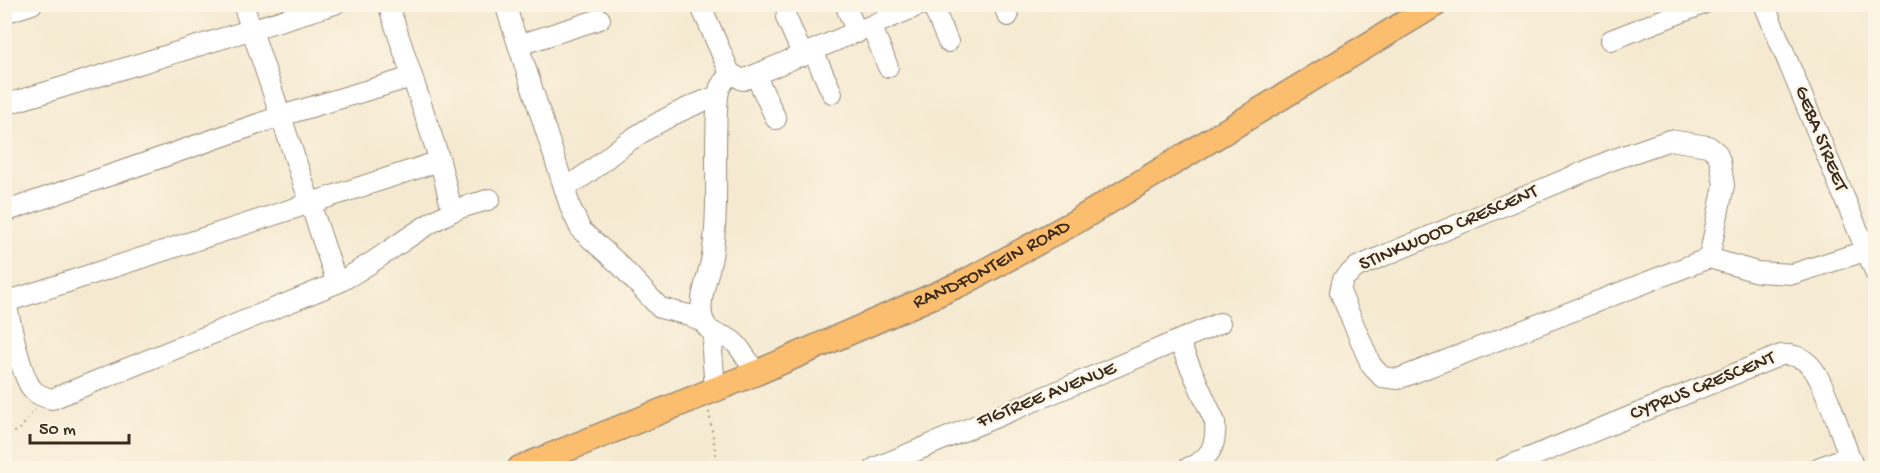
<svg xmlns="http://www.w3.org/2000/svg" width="1880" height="473" font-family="'Gochi Hand',sans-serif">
  <rect width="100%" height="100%" fill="#fcf5e5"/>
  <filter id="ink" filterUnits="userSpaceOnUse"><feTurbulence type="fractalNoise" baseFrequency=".0167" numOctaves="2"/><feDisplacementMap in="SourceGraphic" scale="12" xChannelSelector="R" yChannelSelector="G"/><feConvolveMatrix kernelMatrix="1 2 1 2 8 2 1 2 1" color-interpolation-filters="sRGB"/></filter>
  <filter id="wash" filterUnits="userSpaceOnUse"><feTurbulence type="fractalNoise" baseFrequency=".008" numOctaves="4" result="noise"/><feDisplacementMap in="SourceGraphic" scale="24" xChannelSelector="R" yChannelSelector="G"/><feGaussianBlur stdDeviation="1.35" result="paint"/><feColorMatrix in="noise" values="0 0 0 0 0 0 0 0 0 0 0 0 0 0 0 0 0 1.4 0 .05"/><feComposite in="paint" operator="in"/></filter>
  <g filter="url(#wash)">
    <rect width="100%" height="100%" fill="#f5ead1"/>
  </g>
  <g filter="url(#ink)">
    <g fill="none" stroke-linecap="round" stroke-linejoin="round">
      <defs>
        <g id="minor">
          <path d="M243 4 337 283"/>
          <path d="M388 4 440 161 452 211"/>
          <path d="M505 4 571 209 581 230 620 265 660 308 689 315 705 323"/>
          <path d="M700 4 730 73 743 80 922 4"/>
          <path d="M845 4 857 33"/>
          <path d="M932 4 948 42"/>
          <path d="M1003 4 1008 16"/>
          <path d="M1764 4 1876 274"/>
          <path d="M4 13 32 4"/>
          <path d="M786 17 803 56"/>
          <path d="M872 27 888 67"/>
          <path d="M1611 40 1703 4"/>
          <path d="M519 45 600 19"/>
          <path d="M813 51 832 93"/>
          <path d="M730 73 720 87 718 96C713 150 720 204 712 256 709 276 695 305 705 324 712 337 725 333 735 343 743 351 749 363 756 373"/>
          <path d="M756 76 776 119"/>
          <path d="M4 105 335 4"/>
          <path d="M565 187C588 176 605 158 626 143 655 123 685 107 718 96"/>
          <path d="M4 212 281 116 412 77"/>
          <path d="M1709 258 1724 185 1720 161 1717 153 1708 146 1670 140 1612 160 1357 267 1343 279 1340 292 1371 365 1382 377 1398 379 1709 258 1757 272 1793 274 1865 251"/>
          <path d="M4 294C10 317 19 372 32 389 37 395 44 397 52 399L337 283C377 263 410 232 449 213 462 206 477 204 490 199"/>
          <path d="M6 302 440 161"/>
          <path d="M1179 342 1215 422C1217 446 1210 459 1188 468"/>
          <path d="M715 389 712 351 715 335"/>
          <path d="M875 468 1220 323"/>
          <path d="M1504 468 1781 355C1794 354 1805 358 1813 369 1827 387 1844 445 1854 468"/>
          <path d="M1818 468 1849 456"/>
        </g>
        <g id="major">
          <path id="s1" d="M520 468 756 373 965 282 1075 222 1436 4"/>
        </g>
      </defs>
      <use href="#minor" stroke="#988a78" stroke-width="22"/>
      <use href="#major" stroke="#988a78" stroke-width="27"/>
      <g stroke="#988a78" stroke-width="2" stroke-dasharray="1.5 4.5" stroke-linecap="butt">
        <path d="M709 412 718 468"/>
        <path d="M4 438 20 429 35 410"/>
      </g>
      <use href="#minor" stroke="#fff" stroke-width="20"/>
      <use href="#major" stroke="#fbbd6e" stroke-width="24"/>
    </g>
  </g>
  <g text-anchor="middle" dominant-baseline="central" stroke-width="5" stroke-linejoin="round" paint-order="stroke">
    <g font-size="20" fill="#3b2a1e" stroke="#fcf5e5">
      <text transform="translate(1820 139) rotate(68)">GEBA STREET</text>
      <text transform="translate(1449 229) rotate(-23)">STINKWOOD CRESCENT</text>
      <text stroke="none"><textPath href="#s1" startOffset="514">RANDFONTEIN ROAD</textPath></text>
      <text transform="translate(1703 387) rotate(-22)">CYPRUS CRESCENT</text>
      <text transform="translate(1047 396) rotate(-22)">FIGTREE AVENUE</text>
    </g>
  </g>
  <rect width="1880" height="473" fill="none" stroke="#fcf5e5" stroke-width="24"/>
  <path d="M30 434v9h99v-9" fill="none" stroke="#3b2a1e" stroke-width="3"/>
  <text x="39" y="434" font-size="18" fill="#3b2a1e" stroke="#fcf5e5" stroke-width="4.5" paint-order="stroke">50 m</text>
</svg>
